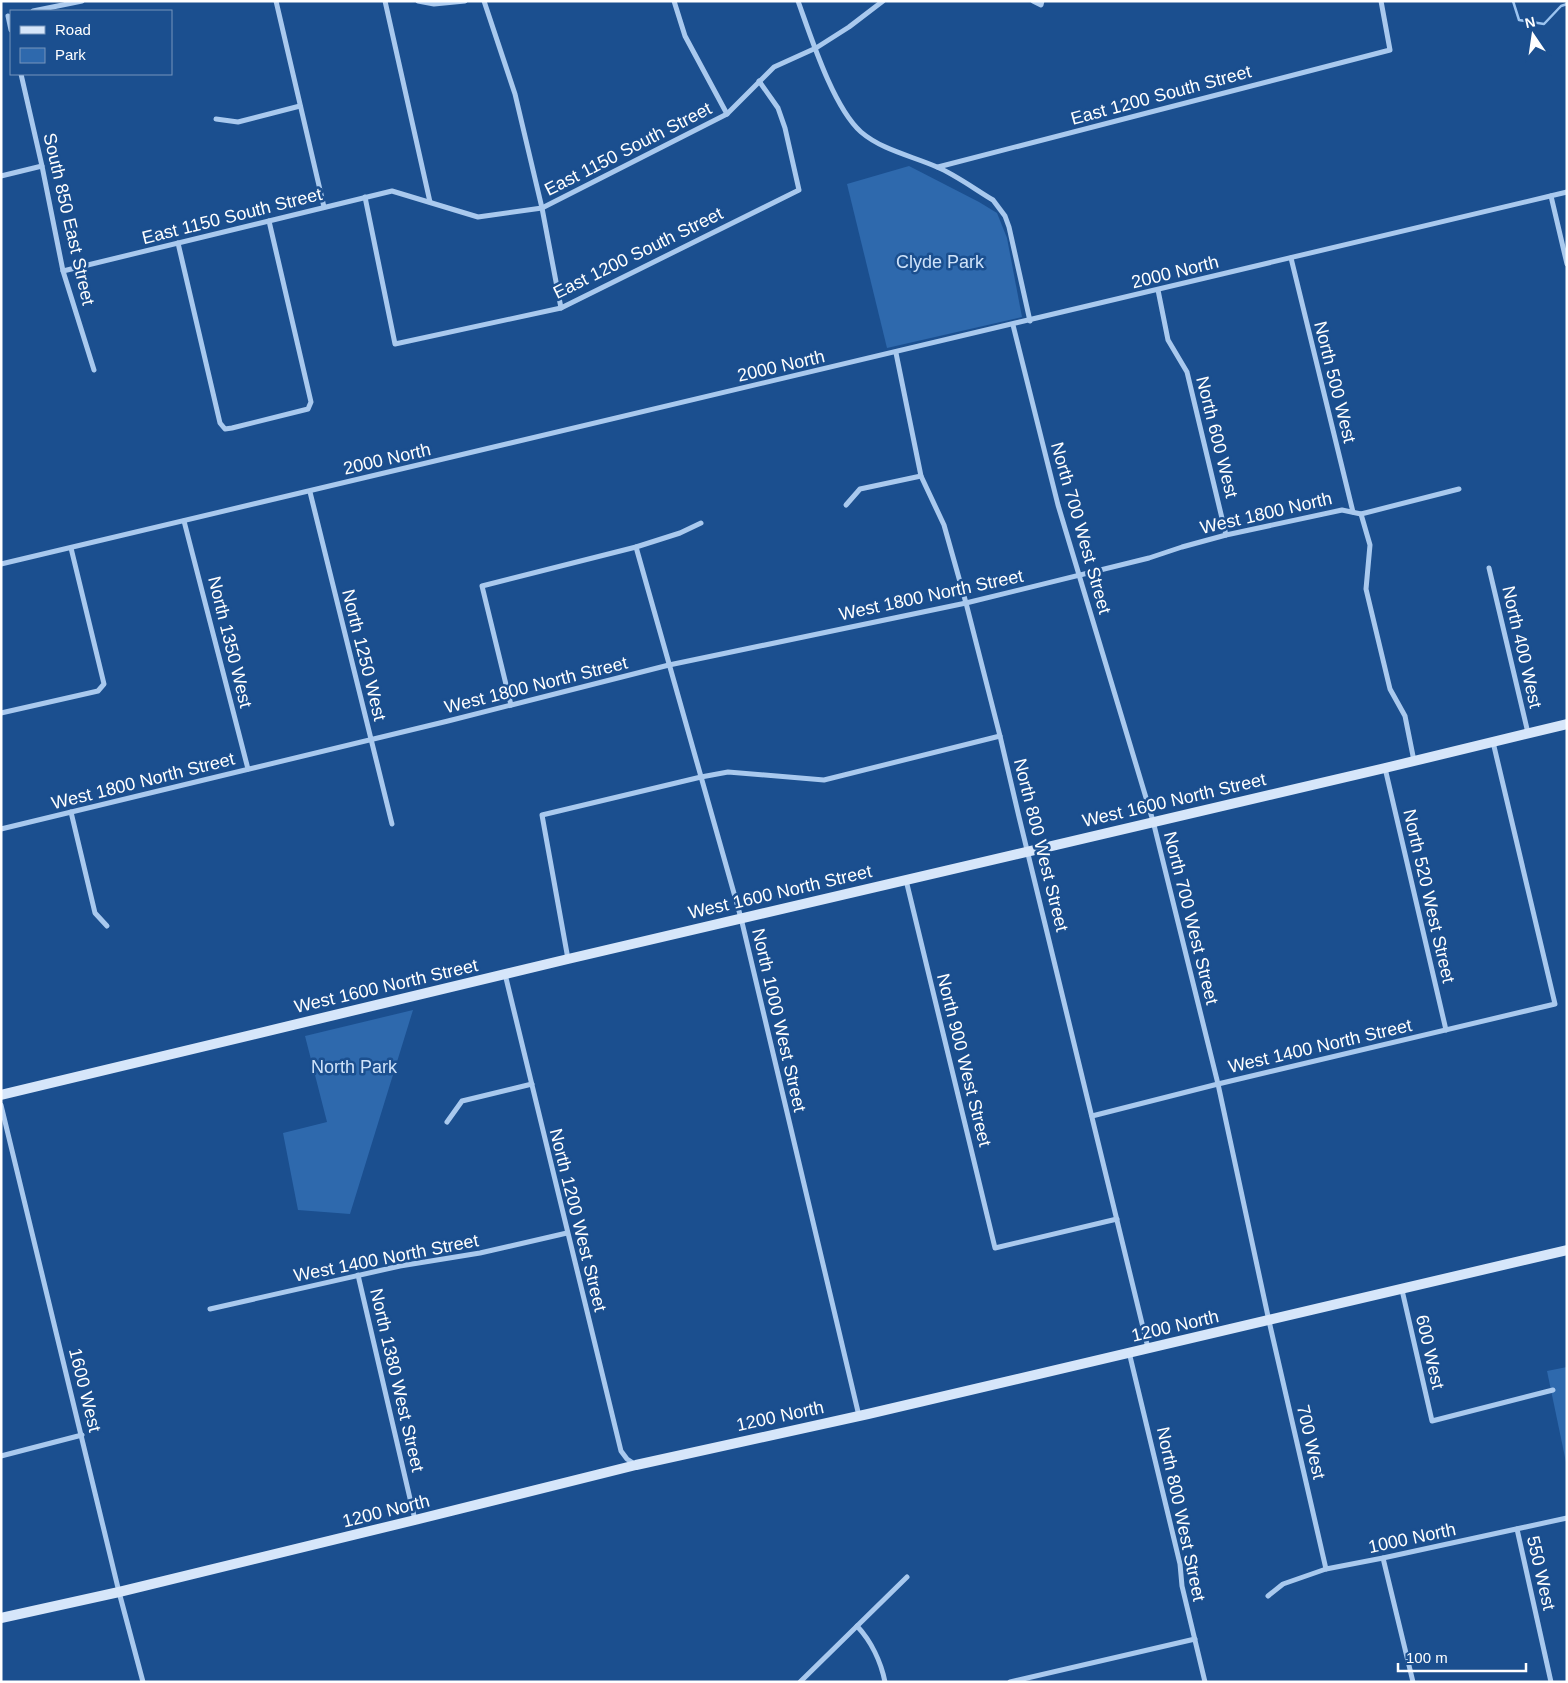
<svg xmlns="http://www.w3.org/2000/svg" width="1568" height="1683" font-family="Helvetica,sans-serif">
  <rect width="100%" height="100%" fill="#1b4f8f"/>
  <g fill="#2e69ad">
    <path d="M909 166 979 202 997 213 1007 238 1022 317 887 348 847 184Z"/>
    <path d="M413 1010 350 1214 298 1210 283 1133 327 1122 305 1036Z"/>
    <path d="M1567 1367V1467L1547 1371Z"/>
  </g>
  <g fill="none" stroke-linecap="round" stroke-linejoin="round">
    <path stroke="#9cc4f0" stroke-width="2.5" d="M1513 1 1519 20 1544 24 1561 6 1567 4"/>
    <g stroke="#a9c9ee" stroke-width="5">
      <path d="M276 1 324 207"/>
      <path d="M385 1 430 202"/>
      <path d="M418 1 434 4 465 1"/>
      <path d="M484 1 515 94 542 208 561 308"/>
      <path d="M674 1 685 36 727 114"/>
      <path d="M798 1C811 37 833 107 861 132 882 150 912 156 937 167 956 175 976 190 993 200L1005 216 1009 227 1030 321"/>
      <path d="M1033 1 1041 5 1042 1"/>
      <path d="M33 11 82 1"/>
      <path d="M8 16 11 30"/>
      <path d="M21 74 42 166 63 271 94 370"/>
      <path d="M216 119 238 122 300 106"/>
      <path d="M938 167 1390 50 1381 1"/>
      <path d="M1 176 42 166"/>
      <path d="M1551 196 1567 264"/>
      <path d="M365 197 395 344 561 308 799 190 785 128 778 108 759 81"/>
      <path d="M178 243 220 423 225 429 232 428 308 409 311 402 269 221"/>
      <path d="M1291 258 1353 512"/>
      <path d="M63 271 392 191 478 217 542 208 727 114 774 67 816 48 849 27 883 1"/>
      <path d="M1158 290 1168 340 1187 372 1226 535"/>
      <path d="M1013 325 1058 505 1153 821 1218 1084 1269 1321 1326 1569"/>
      <path d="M896 353 921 476 944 525 966 603 1000 736 1019 817 1148 1348"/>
      <path d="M310 492 392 824"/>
      <path d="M846 505 860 489 921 476"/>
      <path d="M1361 514 1370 545 1366 589 1390 689 1405 716 1414 761"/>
      <path d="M184 521 248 769"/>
      <path d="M636 547 741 918 859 1416"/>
      <path d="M1 564 1567 192"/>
      <path d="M1489 568 1528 733"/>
      <path d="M511 705 482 586 636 547 680 533 701 523"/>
      <path d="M1 713 98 691 104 684 71 548"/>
      <path d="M1385 768 1446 1030"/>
      <path d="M71 812 95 913 107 926"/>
      <path d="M1 829 448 721 669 665 966 603 1149 558 1182 547 1226 535 1342 510 1361 514 1459 489"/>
      <path d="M906 880 995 1248 1117 1219"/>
      <path d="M568 959 542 815 701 777 728 772 824 780 1000 736"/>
      <path d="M505 974 621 1451 627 1459 636 1465"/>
      <path d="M1 1105 119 1592 143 1682"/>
      <path d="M1092 1116 1218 1084 1555 1004 1493 742"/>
      <path d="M447 1122 462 1101 532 1084"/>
      <path d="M358 1275 415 1520"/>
      <path d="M1402 1290 1432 1421 1553 1390"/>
      <path d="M210 1309 400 1266 480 1253 567 1233"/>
      <path d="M1129 1352 1180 1564 1182 1586 1205 1682"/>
      <path d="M1 1456 82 1435"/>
      <path d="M1517 1529 1551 1682"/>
      <path d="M1383 1558 1413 1682"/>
      <path d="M1268 1596 1283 1584 1326 1569 1383 1558 1567 1518"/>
      <path d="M857 1626C871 1641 881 1662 885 1682"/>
      <path d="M800 1682 907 1577"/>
      <path d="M1010 1682 1195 1639"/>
    </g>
    <g stroke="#d6e6fa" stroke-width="10">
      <path d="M1 1095 568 959 1385 768 1567 724"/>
      <path d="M1 1618 119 1592 415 1520 636 1465 868 1414 1567 1250"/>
    </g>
  </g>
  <g text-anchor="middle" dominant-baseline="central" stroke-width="5" stroke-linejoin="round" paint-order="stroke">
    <g font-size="18" fill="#fff" stroke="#1b4f8f">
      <text transform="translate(1161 95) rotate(-15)">East 1200 South Street</text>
      <text transform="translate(628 149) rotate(-27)">East 1150 South Street</text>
      <text transform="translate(232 216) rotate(-14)">East 1150 South Street</text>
      <text transform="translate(69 219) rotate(77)">South 850 East Street</text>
      <text transform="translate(638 253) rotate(-26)">East 1200 South Street</text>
      <text transform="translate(1175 272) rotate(-14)">2000 North</text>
      <text transform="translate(781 366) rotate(-13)">2000 North</text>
      <text transform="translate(1335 382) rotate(76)">North 500 West</text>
      <text transform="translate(1217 437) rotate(76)">North 600 West</text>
      <text transform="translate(387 459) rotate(-13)">2000 North</text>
      <text transform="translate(1266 513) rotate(-13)">West 1800 North</text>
      <text transform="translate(1081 528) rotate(74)">North 700 West Street</text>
      <text transform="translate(931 595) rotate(-12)">West 1800 North Street</text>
      <text transform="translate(230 642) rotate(76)">North 1350 West</text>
      <text transform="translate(1522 647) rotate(77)">North 400 West</text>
      <text transform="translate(364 655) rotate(76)">North 1250 West</text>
      <text transform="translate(536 685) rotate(-14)">West 1800 North Street</text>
      <text transform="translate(143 781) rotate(-14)">West 1800 North Street</text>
      <text transform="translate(1174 800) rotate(-13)">West 1600 North Street</text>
      <text transform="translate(1041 845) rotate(76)">North 800 West Street</text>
      <text transform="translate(780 892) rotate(-13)">West 1600 North Street</text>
      <text transform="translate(1429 896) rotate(77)">North 520 West Street</text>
      <text transform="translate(1191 918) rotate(76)">North 700 West Street</text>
      <text transform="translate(386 986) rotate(-13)">West 1600 North Street</text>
      <text transform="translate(779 1020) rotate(77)">North 1000 West Street</text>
      <text transform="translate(1320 1046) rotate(-13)">West 1400 North Street</text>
      <text transform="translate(964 1060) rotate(76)">North 900 West Street</text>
      <text transform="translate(578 1220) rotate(76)">North 1200 West Street</text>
      <text transform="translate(386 1258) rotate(-11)">West 1400 North Street</text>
      <text transform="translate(1175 1326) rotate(-13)">1200 North</text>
      <text transform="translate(1430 1352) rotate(77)">600 West</text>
      <text transform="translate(397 1380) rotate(77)">North 1380 West Street</text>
      <text transform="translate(85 1390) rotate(76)">1600 West</text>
      <text transform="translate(780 1416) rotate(-12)">1200 North</text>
      <text transform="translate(1311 1442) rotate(77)">700 West</text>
      <text transform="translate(386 1511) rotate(-14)">1200 North</text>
      <text transform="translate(1181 1514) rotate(78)">North 800 West Street</text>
      <text transform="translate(1412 1538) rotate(-12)">1000 North</text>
      <text transform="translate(1541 1573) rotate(77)">550 West</text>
    </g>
    <g font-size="18" fill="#cfe3fa" stroke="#1b4f8f">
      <text x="940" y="262">Clyde Park</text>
      <text x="354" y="1067">North Park</text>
    </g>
  </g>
  <rect width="1568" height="1683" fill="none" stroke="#ffffff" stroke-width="5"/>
  <rect x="10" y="10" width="162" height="65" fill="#1b4f8f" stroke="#7695bc"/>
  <rect x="20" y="26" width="25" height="8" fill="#d6e6fa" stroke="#7695bc"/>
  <text x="55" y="35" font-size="15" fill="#ffffff">Road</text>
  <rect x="20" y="48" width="25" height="15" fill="#2e69ad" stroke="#7695bc"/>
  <text x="55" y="60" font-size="15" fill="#ffffff">Park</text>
  <g transform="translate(1533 35) rotate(347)" stroke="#1b4f8f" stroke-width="4" paint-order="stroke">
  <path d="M0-4L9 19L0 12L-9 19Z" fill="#ffffff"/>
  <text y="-8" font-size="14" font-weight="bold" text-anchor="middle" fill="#ffffff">N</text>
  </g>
  <path d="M1398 1663v8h128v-8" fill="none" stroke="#ffffff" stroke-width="2.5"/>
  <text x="1406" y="1663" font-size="15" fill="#ffffff" stroke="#1b4f8f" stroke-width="4" paint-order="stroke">100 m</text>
</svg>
